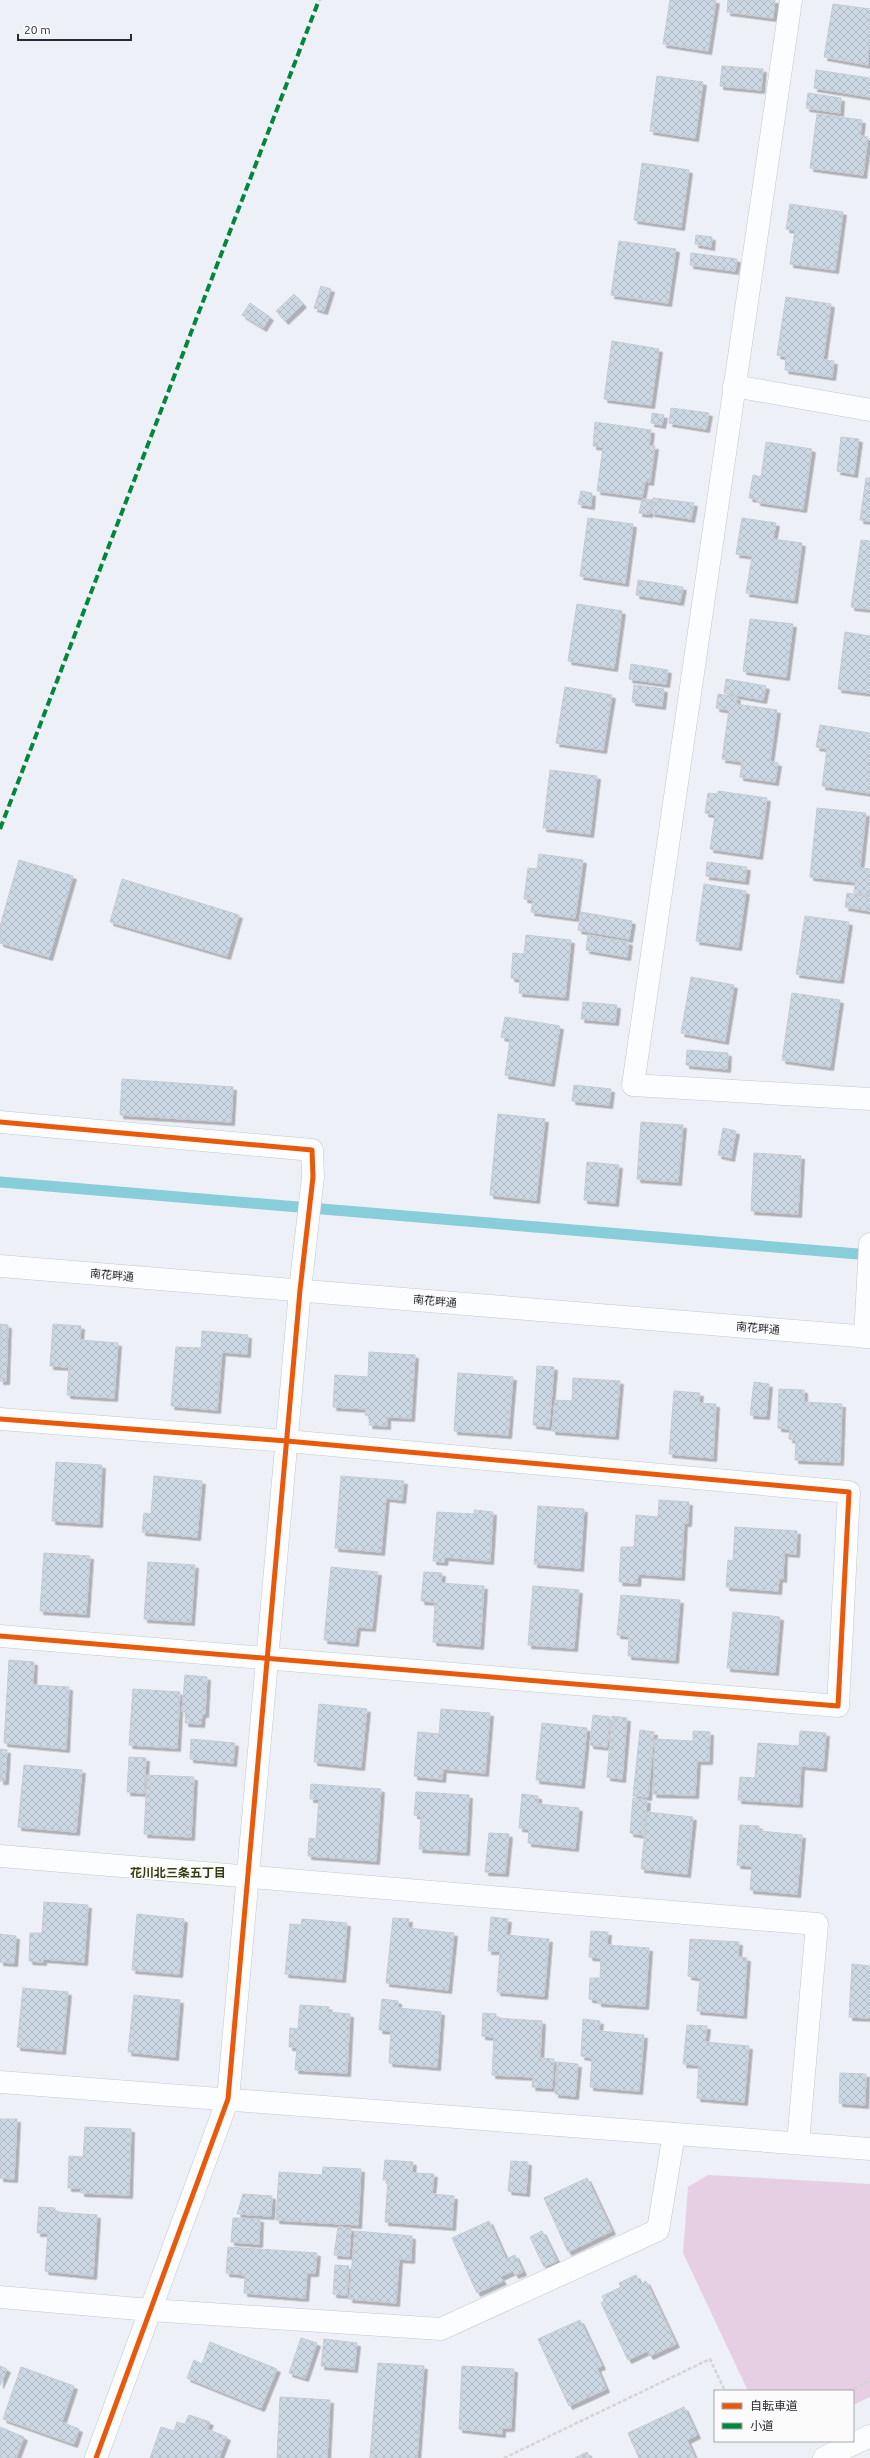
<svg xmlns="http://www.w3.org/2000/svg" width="870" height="2458" font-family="Ubuntu,'Noto Sans JP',sans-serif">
  <defs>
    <pattern id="building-cross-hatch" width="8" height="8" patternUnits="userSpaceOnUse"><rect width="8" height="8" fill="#ccd9e5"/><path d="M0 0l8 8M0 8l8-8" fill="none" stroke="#afbac5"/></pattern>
    <filter id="shadow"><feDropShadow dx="3.5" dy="3.5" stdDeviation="0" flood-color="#0004"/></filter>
  </defs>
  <rect width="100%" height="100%" fill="#eef0f7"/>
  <path fill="#e6cfe3" d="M708 2175 870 2184V2397L853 2405V2391H748L683 2253 688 2187Z"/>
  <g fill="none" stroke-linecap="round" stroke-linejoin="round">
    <path stroke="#87cdda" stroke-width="11" d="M0 1182 870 1255"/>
  </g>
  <g fill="url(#building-cross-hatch)" stroke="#c6cbd2" filter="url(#shadow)">
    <path d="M670 0H716L708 51 663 44Z"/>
    <path d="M728 0H775L773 18 727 12Z"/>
    <path d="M833 4 870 9 868 65 824 57Z"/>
    <path d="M722 66 763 69 761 90 720 86Z"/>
    <path d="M816 70 870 78V97L814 88Z"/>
    <path d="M657 76 703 82 695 138 650 131Z"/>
    <path d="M808 93 841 98 840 113 806 108Z"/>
    <path d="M817 114 862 120 860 136 868 137 863 175 810 168Z"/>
    <path d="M642 163 689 170 681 227 634 220Z"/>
    <path d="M790 204 843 212 835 270 790 264 795 230 786 229Z"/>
    <path d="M696 235 712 237 711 247 695 244Z"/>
    <path d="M619 241 676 249 668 303 611 295Z"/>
    <path d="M691 253 737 259 735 271 690 265Z"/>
    <path d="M321 286 331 289 324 311 314 308Z"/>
    <path d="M294 294 303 304 285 321 276 311Z"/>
    <path d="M786 297 831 304 823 360 834 361 832 377 785 370 786 357 777 355Z"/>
    <path d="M250 303 270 317 263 328 242 315Z"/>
    <path d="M612 341 659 349 651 405 604 399Z"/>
    <path d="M671 408 709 413 706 429 669 423Z"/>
    <path d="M652 413 664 415 662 425 651 423Z"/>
    <path d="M595 422 651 430 649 446H655L650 482 645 481 642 497 597 491 603 447 593 446Z"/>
    <path d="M841 437 859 439 854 474 837 471Z"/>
    <path d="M766 442 812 449 803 509 757 502V499L749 498 753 475 761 477Z"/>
    <path d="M866 478H870V521L860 520Z"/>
    <path d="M581 491 592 493 591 506 578 504Z"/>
    <path d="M653 498 694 503 691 519 651 513Z"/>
    <path d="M642 499 652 500 649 514 639 513Z"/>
    <path d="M588 518 633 524 625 583 580 576Z"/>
    <path d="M742 518 776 523 773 539 802 543 794 600 746 593 752 556 736 554Z"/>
    <path d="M861 540 870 541V609L851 607Z"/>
    <path d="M638 580 683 587 680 602 636 595Z"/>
    <path d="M577 604 622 611 614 668 568 661Z"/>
    <path d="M750 619 793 624 786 677 743 671Z"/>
    <path d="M845 632 870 636V693L838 689Z"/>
    <path d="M631 664 668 670 666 684 629 679Z"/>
    <path d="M726 679 766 686 763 700 724 693Z"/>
    <path d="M634 685 664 689 662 706 632 702Z"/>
    <path d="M565 687 612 695 603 750 556 743Z"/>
    <path d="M718 694 737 697 736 704 777 710 770 761 778 763 775 782 740 777 742 762 722 759 729 710 716 708Z"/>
    <path d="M820 725 870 733 869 793 822 786 827 749 816 747Z"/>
    <path d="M550 770 597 776 590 834 543 828Z"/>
    <path d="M718 791 767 798 759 856 710 849 715 815 705 813 708 793 718 794Z"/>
    <path d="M817 808 866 813 860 868 870 869V895L854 893 855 882 810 877Z"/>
    <path d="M539 854 583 860 575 918 531 912 533 900 524 899 528 868 537 869Z"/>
    <path d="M19 860 73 876 49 957 0 943V926Z"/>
    <path d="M707 862 747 867 745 881 706 876Z"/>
    <path d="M122 879 239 915 227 956 110 922Z"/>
    <path d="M704 884 746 891 738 947 696 941Z"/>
    <path d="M847 893 870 897V911L845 907Z"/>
    <path d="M581 912 632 921 629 939 578 930Z"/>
    <path d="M805 916 849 922 840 980 796 974Z"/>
    <path d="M526 935 571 940 565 997 519 993 520 979 511 978 513 953 524 954Z"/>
    <path d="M588 935 629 942 627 957 586 950Z"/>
    <path d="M691 977 734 985 725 1041 681 1033Z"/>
    <path d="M792 993 840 1000 830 1067 782 1060Z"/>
    <path d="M583 1002 617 1005 615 1022 581 1019Z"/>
    <path d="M505 1017 560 1026 551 1083 505 1075 510 1039 501 1037Z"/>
    <path d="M687 1050 728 1053 727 1069 686 1065Z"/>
    <path d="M122 1079 233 1087 231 1122 120 1115Z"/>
    <path d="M574 1085 611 1089 609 1105 572 1101Z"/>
    <path d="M498 1114 545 1119 536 1200 490 1195Z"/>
    <path d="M641 1122 683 1125 678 1182 637 1179Z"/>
    <path d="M723 1128 736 1131 731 1158 718 1155Z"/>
    <path d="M754 1153 801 1156 798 1214 751 1211Z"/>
    <path d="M587 1162 619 1165 615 1203 584 1200Z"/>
    <path d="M0 1324 8 1325 6 1381H0Z"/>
    <path d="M53 1324 81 1326 80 1340 118 1343 114 1398 67 1395 69 1367 50 1366Z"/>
    <path d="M202 1331 248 1335 247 1354 222 1352 217 1410 171 1406 176 1347 201 1348Z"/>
    <path d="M369 1352 415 1355 411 1418 387 1417V1426L369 1425 370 1416 365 1415 366 1409 333 1407 335 1375 368 1377Z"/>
    <path d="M537 1366 554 1367 549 1427 533 1425Z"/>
    <path d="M458 1373 513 1377 508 1435 454 1431Z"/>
    <path d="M573 1378 620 1381 615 1436 552 1431 555 1400 572 1401Z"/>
    <path d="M754 1382 769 1384 766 1416 750 1415Z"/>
    <path d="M779 1389 804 1390V1402L842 1404 840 1462 795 1460 796 1440 789 1439 790 1429 778 1428Z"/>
    <path d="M674 1391 700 1393 699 1403 716 1404 713 1458 669 1454Z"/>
    <path d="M56 1462 102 1465 99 1524 52 1521Z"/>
    <path d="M154 1476 202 1481 197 1537 142 1532 144 1513 151 1514Z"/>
    <path d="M341 1476 404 1481 402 1500 386 1498 381 1552 335 1548Z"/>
    <path d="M659 1500 689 1502 688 1523H684L681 1577 638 1574 637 1583 619 1582 621 1547H634L636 1515 658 1517Z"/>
    <path d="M538 1506 584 1509 580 1568 534 1564Z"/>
    <path d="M474 1510 493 1512 490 1561 445 1557 444 1562 433 1561 437 1512 474 1514Z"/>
    <path d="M735 1527 797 1531 796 1554 784 1553 783 1579 779 1578 778 1591 726 1587 728 1560 733 1561Z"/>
    <path d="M44 1553 90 1556 86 1614 40 1611Z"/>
    <path d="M148 1562 195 1565 191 1622 144 1619Z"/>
    <path d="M331 1567 378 1572 372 1628 357 1627 355 1643 324 1640Z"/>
    <path d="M424 1572 442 1573 441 1583 484 1586 480 1646 433 1642 435 1602 421 1601Z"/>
    <path d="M533 1586 579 1590 574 1648 528 1645Z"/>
    <path d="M621 1595 680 1600 675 1660 628 1656 629 1636 617 1635Z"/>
    <path d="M733 1612 780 1617 775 1672 727 1668Z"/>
    <path d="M9 1660 34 1662 33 1685 69 1687 66 1749 4 1743Z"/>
    <path d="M185 1675 207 1677 205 1714H202L201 1724 185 1723 186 1712H182Z"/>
    <path d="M133 1689 180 1692 177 1748 129 1745Z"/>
    <path d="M319 1704 367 1709 361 1767 314 1762Z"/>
    <path d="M441 1709 490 1713 485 1773 443 1769 442 1779 414 1776 418 1732 439 1734Z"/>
    <path d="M593 1715 610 1717 607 1747 590 1745Z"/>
    <path d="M612 1716 627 1718 622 1779 607 1777Z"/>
    <path d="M542 1723 587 1728 581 1785 536 1780Z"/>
    <path d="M640 1730 654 1732 648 1797 633 1796Z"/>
    <path d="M693 1731 710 1732 709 1761H697L695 1795 653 1794 655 1739 693 1741Z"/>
    <path d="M800 1731 826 1733 823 1768 801 1766 799 1804 738 1800 740 1777 755 1778 758 1743 799 1746Z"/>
    <path d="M191 1739 235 1743 233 1763 190 1759Z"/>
    <path d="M0 1749 7 1750 5 1781H0Z"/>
    <path d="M129 1757 146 1758 144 1793 127 1792Z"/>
    <path d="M24 1765 82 1770 76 1832 18 1827Z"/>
    <path d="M147 1775 194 1777 191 1837 144 1834Z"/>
    <path d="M311 1784 381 1789 376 1861 308 1856 309 1838 316 1839 319 1799H310Z"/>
    <path d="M416 1792 469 1795 466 1852 419 1849 421 1816 414 1815Z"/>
    <path d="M522 1794 538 1796V1804L579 1808 575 1848 528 1843 529 1829 519 1828Z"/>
    <path d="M633 1798 647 1800 644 1835 630 1833Z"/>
    <path d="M647 1812 693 1817 687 1874 641 1869Z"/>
    <path d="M740 1825 759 1826V1831L802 1835 797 1894 750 1890 752 1866 737 1865Z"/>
    <path d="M489 1833 509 1834 505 1873 485 1872Z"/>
    <path d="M44 1902 88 1905 84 1962 43 1959V1962L29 1961 30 1933H42Z"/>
    <path d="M137 1914 184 1919 179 1974 132 1970Z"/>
    <path d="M491 1917 508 1919 506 1935 549 1939 544 1996 497 1992 500 1951H488Z"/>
    <path d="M393 1918 409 1919 408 1928 454 1933 448 1990 386 1983Z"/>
    <path d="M302 1919 347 1923 342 1979 285 1974 290 1924 301 1925Z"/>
    <path d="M591 1931 608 1932 607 1945 649 1948 645 2006 598 2003V2000L589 1999 590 1978H600L601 1958 589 1957Z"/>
    <path d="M0 1934 16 1936 14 1963 0 1962Z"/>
    <path d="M690 1939 739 1942 738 1957 747 1958 743 2015 697 2011 700 1978 688 1976Z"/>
    <path d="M852 1964 870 1966V2018L849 2017Z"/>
    <path d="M23 1988 68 1992 62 2051 17 2047Z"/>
    <path d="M134 1995 180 2000 175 2057 128 2052Z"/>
    <path d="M382 1999 398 2001V2008L441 2012 437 2067 389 2063 391 2031 379 2030Z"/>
    <path d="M300 2005 329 2007 328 2012 350 2014 347 2073 295 2070 297 2047H289L290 2028 298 2029Z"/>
    <path d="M483 2013 496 2014V2018L542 2021 540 2058 554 2059 552 2088 532 2087 533 2077 492 2075 494 2037 482 2036Z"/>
    <path d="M583 2019 600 2021 599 2031 644 2035 639 2091 590 2087 592 2058 581 2056Z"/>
    <path d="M687 2025 707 2026 705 2042 749 2046 744 2102 697 2098 699 2065 683 2064Z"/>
    <path d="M557 2062 578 2064 575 2096 555 2094Z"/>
    <path d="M840 2073 866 2074 865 2105 839 2103Z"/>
    <path d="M0 2119H17L14 2179 0 2178Z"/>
    <path d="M85 2127 131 2129 129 2195 81 2193V2188H68L69 2156 83 2157Z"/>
    <path d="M385 2160 413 2162 412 2173 434 2174 432 2194 454 2196 452 2227 385 2222 388 2180H383Z"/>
    <path d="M511 2161 528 2162 526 2193 508 2191Z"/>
    <path d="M323 2167 361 2169 358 2225 276 2220 279 2172 322 2175Z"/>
    <path d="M587 2178 612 2231 568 2252 544 2198Z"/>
    <path d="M243 2194 272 2196 271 2216 237 2214Z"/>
    <path d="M39 2207 55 2208V2212L97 2215 93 2276 45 2271 48 2233H37Z"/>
    <path d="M233 2218 260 2219 259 2244 231 2242Z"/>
    <path d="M489 2221 506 2259 515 2255 523 2272 515 2275 513 2271 500 2277 503 2281 477 2293 452 2238Z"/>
    <path d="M338 2227 351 2228 349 2256 334 2255Z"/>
    <path d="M355 2231 412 2236 411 2260 399 2259 396 2303 349 2299Z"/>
    <path d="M542 2231 557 2261 544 2267 530 2237Z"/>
    <path d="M228 2247 317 2253 315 2273H307L305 2298 244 2293 245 2275 226 2273Z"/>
    <path d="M335 2265 349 2266 347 2295 333 2294Z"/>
    <path d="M636 2275 640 2284 646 2281 676 2344 650 2356 647 2351 628 2360 601 2303 604 2301 602 2296 621 2287 619 2283Z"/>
    <path d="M580 2320 602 2366 597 2368 606 2389 569 2406 538 2339Z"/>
    <path d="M301 2338 317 2343 305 2378 289 2373Z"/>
    <path d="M324 2339 357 2343 354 2369 321 2366Z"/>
    <path d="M210 2342 277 2369 261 2408 187 2378 194 2360 202 2364Z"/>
    <path d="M378 2363 424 2366 417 2458H370Z"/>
    <path d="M0 2366 7 2369 0 2385Z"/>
    <path d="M462 2366 514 2369 511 2428H502V2434L459 2429Z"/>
    <path d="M21 2367 74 2386 62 2422 79 2429 74 2444 3 2419Z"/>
    <path d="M280 2397 330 2400 327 2458H277Z"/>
    <path d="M684 2407 697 2435 687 2440 695 2458H639L628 2433Z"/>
    <path d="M189 2415 210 2422 207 2429 227 2437 219 2458H150L161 2427 174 2431 177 2422 185 2424Z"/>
    <path d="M0 2427 24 2437 16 2458H0Z"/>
    <path d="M587 2452 590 2458H575Z"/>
  </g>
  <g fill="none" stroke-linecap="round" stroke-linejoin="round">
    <defs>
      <g id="minor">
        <path d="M791 0 633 1085 870 1099"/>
        <path d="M734 386 870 410"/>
        <path d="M0 1122 312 1150 313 1177 300 1290 228 2099 96 2458"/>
        <path d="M0 1266 870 1337"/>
        <path d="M865 1337 870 1244"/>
        <path d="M0 1419 287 1441 849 1492 838 1706 0 1636"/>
        <path d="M0 1856 817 1924 798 2143"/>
        <path d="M0 2082 870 2149"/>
        <path d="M0 2297 150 2310 441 2329 658 2230 674 2134"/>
        <path d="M824 2458 870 2436"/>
      </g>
    </defs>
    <use href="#minor" stroke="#c4c6cd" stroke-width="23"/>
    <g stroke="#d4d5d7" stroke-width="2.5" stroke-dasharray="4 2" stroke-linecap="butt">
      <path d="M849 2391 870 2381"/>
      <path d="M504 2458 710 2359 725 2391"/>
    </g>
    <use href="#minor" stroke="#fcfdfe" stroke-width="22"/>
    <path stroke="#00873e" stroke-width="4" stroke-dasharray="8 4" stroke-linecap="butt" d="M0 829 319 0"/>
    <defs>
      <g id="cycleway">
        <path d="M0 1122 312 1150 313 1177 300 1290 228 2099 96 2458"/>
        <path d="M0 1419 287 1441 849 1492 838 1706 0 1636"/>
      </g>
    </defs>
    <use href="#cycleway" stroke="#fbfbfb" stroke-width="8"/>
    <use href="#cycleway" stroke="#e8590c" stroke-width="5"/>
  </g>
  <g text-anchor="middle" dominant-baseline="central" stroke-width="3" stroke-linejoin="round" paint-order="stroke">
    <g font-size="11" fill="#2a2c34" stroke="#fbfbfb">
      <text transform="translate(112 1275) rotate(5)">南花畔通</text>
      <text transform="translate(435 1301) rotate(5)">南花畔通</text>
      <text transform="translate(758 1328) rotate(5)">南花畔通</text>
    </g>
    <g font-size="12" font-weight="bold" fill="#373b12" stroke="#fbfbfb">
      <text x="178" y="1872">花川北三条五丁目</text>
    </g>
  </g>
  <rect x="714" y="2390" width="140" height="52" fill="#fbfbfb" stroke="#a7a8ab"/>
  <rect x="722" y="2403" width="20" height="6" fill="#e8590c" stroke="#a7a8ab"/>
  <text x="750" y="2410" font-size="12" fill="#2a2c34">自転車道</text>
  <rect x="722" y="2423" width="20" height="6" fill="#00873e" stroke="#a7a8ab"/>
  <text x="750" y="2430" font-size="12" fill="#2a2c34">小道</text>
  <path d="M18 34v6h113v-6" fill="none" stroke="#2a2c34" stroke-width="2"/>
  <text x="24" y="34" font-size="12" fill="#2a2c34" stroke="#fbfbfb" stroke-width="3" paint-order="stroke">20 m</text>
</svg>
